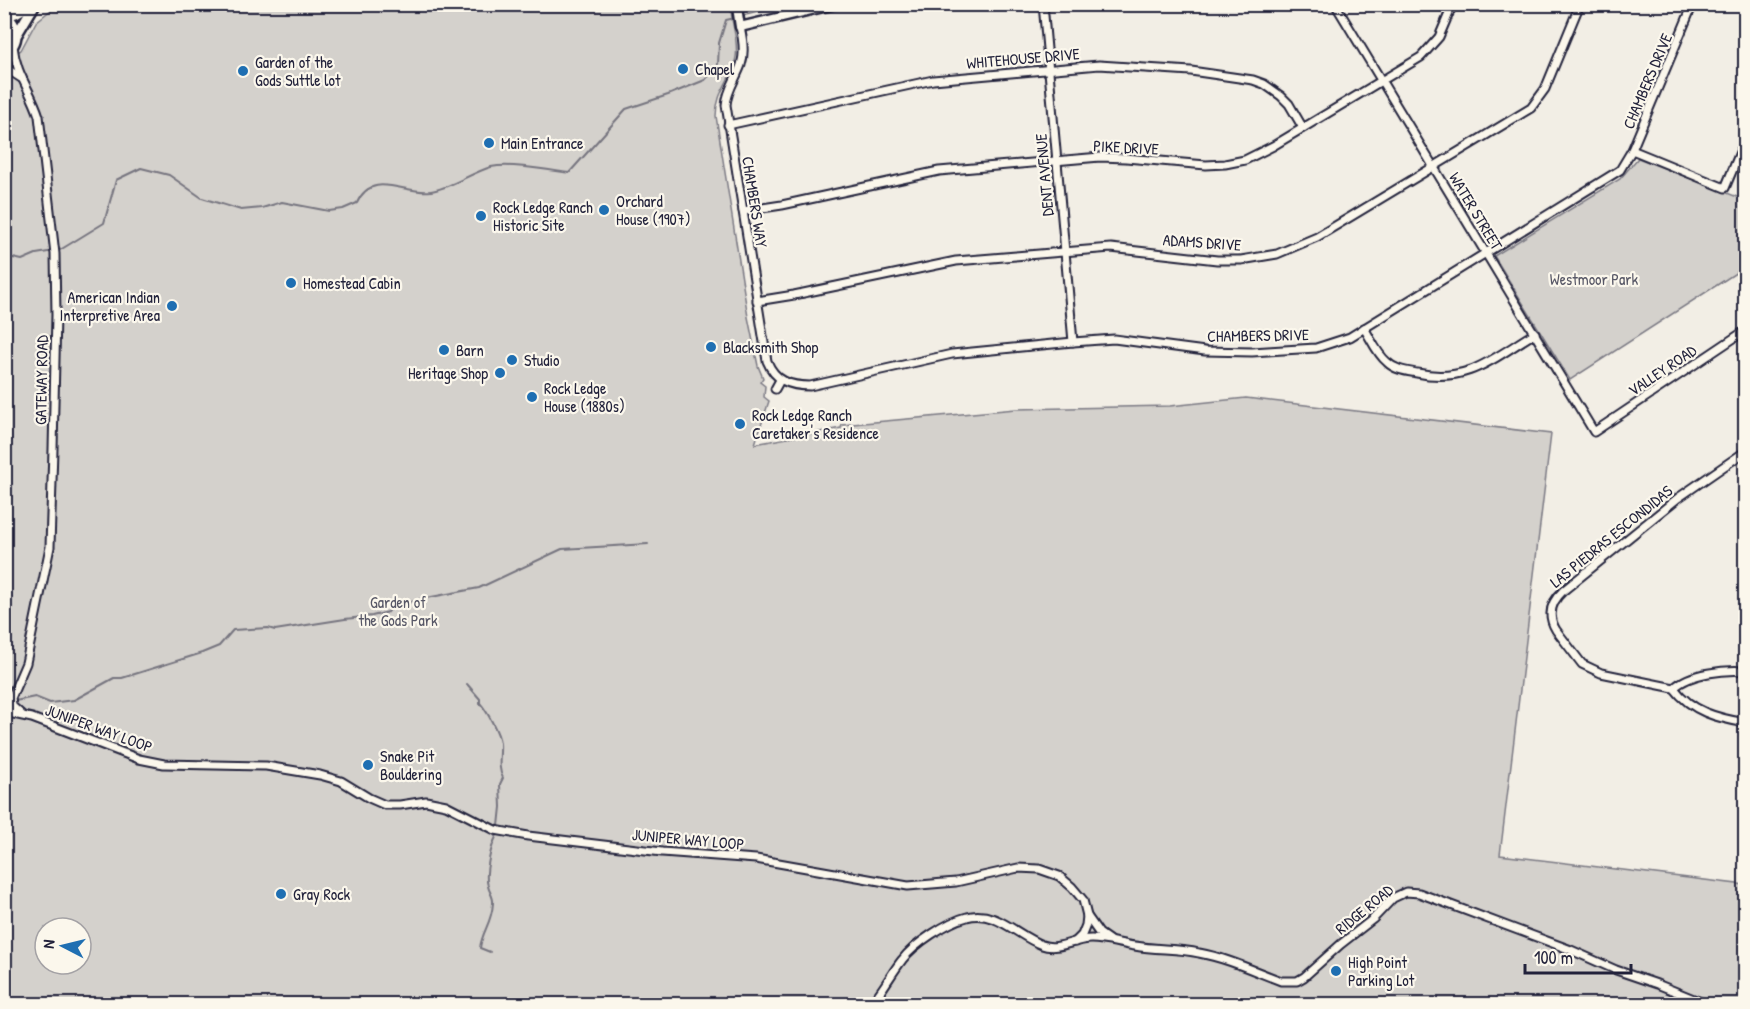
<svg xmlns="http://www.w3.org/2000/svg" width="1750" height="1009" font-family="'Patrick Hand',sans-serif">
  <rect width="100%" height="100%" fill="#f2eee5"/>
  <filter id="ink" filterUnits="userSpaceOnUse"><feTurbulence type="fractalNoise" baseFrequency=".0167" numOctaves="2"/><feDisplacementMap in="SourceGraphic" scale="12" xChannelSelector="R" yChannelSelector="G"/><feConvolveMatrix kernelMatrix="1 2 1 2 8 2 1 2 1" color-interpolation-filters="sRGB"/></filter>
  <g filter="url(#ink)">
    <g fill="#d4d1cc" stroke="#7b7a84" stroke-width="1.5" fill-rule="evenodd">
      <path d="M57 5H731C730 22 739 39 736 57 733 79 716 90 716 116L748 317 758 366 763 378 760 382 765 386 764 397 769 401 755 444 841 428 842 425 1016 409 1170 406 1246 398 1551 434 1500 855 1745 885V1004H5V60L21 50 36 22ZM45 928H81V964H45Z"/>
      <path d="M1638 158 1745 200V267L1570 380 1494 256 1620 179Z"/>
    </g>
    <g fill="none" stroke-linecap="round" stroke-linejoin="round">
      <g stroke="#76747f" stroke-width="2">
        <path d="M740 16 793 4"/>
        <path d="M4 256 22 260 36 254 60 250 104 223 116 180 141 168 169 175 202 198 241 210 262 208 282 202 329 211 343 209 357 203C372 169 405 195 431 191 448 189 473 172 491 167 511 163 548 170 569 173L626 109 668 95 705 80 718 65 719 43 726 20 735 18"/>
        <path d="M467 684 480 699V703C487 711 499 733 500 743 501 755 497 767 503 778L500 784 501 807 499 826"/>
        <path d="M15 701 35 697 50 703 74 700 114 678H122L202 653 219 646 233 630 268 628 275 630 345 619 372 616 388 612 393 607 426 598 479 588 562 549 648 544"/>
        <path d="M490 952 480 948C482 931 492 923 493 903 494 897 489 892 488 886 484 874 491 846 497 835"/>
      </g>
      <defs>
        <g id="minor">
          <path d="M1043 4 1073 342"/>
          <path d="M1335 4 1594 432 1746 330"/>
          <path d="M740 27C743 39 745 53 741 65 736 79 727 90 726 105L767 361C775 381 790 386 810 386L952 354 1073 342 1114 339 1205 351 1252 352 1316 348 1350 337 1620 170 1632 150 1693 4"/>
          <path d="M13 46C16 75 31 90 39 116L55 254 56 315 53 449 50 547 26 663 11 698 12 706 21 714"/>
          <path d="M4 67 21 78"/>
          <path d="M728 125 933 80 1099 65 1191 71 1253 80 1264 84 1281 96 1289 104 1303 128"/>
          <path d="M1632 150 1725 188 1746 138"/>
          <path d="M743 211 782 205 939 171 1100 157 1126 158 1206 165 1225 164 1245 160 1273 146 1421 57 1439 37 1453 4"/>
          <path d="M757 301 794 295 956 261 1111 248 1217 260H1241L1277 254 1317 237 1531 108 1545 89 1580 4"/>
          <path d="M1364 328C1371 339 1377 354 1387 362 1395 370 1406 371 1417 373 1468 384 1493 358 1535 333"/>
          <path d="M775 389 780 380"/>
          <path d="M1746 451 1678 498 1563 591C1551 602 1547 615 1556 630L1582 664 1601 673 1674 688C1692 712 1717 718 1746 723"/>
          <path d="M1674 688C1689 673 1726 669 1746 671"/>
          <path d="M4 712 32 718 139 759 164 764 266 766 320 775 341 781 369 798 385 805H400L426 801 446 805 495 830 528 836 662 852 756 859 908 886 956 882 1018 868 1039 869 1059 876 1072 887 1083 900 1087 916 1086 925 1082 935 1075 942"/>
          <path d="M1087 916 1099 933 1109 940"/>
          <path d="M871 1004C883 990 891 974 902 960 914 944 947 922 967 917 996 909 1017 936 1042 945 1058 951 1074 939 1091 939 1106 939 1120 944 1135 946 1157 950 1178 948 1199 953 1227 958 1254 971 1281 981H1297L1304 977 1341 944 1373 919 1393 898 1406 892 1419 893 1571 950 1616 970 1657 984 1706 1004"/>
        </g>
        <path id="tertiary" d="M748 4 737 7 740 27 836 4"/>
        <g id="secondary">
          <path d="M4 15C20 25 20 43 4 54"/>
          <path d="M6 16 16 13 31 4"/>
          <path d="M17 34 35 4"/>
        </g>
      </defs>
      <use href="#minor" stroke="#22223b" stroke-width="11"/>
      <use href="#tertiary" stroke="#22223b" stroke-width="13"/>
      <use href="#secondary" stroke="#22223b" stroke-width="14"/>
      <use href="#minor" stroke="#fbf7ec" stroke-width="7"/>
      <use href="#tertiary" stroke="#fbf7ec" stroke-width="8"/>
      <use href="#secondary" stroke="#fbf7ec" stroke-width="9"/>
    </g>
  </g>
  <g fill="#1f6fb2" stroke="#fbf7ec" stroke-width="2">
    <circle cx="683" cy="69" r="6"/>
    <circle cx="243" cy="71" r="6"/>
    <circle cx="489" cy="143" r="6"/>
    <circle cx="604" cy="210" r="6"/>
    <circle cx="481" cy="216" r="6"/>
    <circle cx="291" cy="283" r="6"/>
    <circle cx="172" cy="306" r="6"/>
    <circle cx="711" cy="347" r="6"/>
    <circle cx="444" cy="350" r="6"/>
    <circle cx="512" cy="360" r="6"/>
    <circle cx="500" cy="373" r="6"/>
    <circle cx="532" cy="397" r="6"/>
    <circle cx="740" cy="424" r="6"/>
    <circle cx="368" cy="765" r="6"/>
    <circle cx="281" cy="894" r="6"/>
    <circle cx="1336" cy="971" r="6"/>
  </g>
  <g text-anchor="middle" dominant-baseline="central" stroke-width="4.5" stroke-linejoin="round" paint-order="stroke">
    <g font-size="16" fill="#22223b" stroke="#fbf7ec">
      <text transform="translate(1023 58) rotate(-5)">WHITEHOUSE DRIVE</text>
      <text transform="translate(1647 81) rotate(-67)">CHAMBERS DRIVE</text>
      <text transform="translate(1126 147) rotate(3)">PIKE DRIVE</text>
      <text transform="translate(1044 175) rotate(-95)">DENT AVENUE</text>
      <text transform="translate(755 202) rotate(81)">CHAMBERS WAY</text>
      <text transform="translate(1476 211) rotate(59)">WATER STREET</text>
      <text transform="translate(1202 242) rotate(4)">ADAMS DRIVE</text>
      <text transform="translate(1258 335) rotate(-1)">CHAMBERS DRIVE</text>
      <text transform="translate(1662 370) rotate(-34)">VALLEY ROAD</text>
      <text transform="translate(41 380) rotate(-89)">GATEWAY ROAD</text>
      <text transform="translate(1611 536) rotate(-39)">LAS PIEDRAS ESCONDIDAS</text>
      <text transform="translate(99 728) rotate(20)">JUNIPER WAY LOOP</text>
      <text transform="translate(688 839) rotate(5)">JUNIPER WAY LOOP</text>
      <text transform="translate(1364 909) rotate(-39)">RIDGE ROAD</text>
    </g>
    <g font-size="16" fill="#22223b" stroke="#fbf7ec" text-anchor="start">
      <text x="255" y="62">Garden of the<tspan x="255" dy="18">Gods Suttle lot</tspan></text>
      <text x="695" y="69">Chapel</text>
      <text x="501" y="143">Main Entrance</text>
      <text x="616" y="201">Orchard<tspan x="616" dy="18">House (1907)</tspan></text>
      <text x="493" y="207">Rock Ledge Ranch<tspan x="493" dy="18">Historic Site</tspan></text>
      <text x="303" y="283">Homestead Cabin</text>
      <text x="160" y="297" text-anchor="end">American Indian<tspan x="160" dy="18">Interpretive Area</tspan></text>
      <text x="723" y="347">Blacksmith Shop</text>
      <text x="456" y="350">Barn</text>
      <text x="524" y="360">Studio</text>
      <text x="488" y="373" text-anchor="end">Heritage Shop</text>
      <text x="544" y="388">Rock Ledge<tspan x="544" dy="18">House (1880s)</tspan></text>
      <text x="752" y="415">Rock Ledge Ranch<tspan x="752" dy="18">Caretaker's Residence</tspan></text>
      <text x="380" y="756">Snake Pit<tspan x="380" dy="18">Bouldering</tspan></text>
      <text x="293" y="894">Gray Rock</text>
      <text x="1348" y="962">High Point<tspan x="1348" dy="18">Parking Lot</tspan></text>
    </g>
    <g font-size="16" fill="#575766" stroke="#fbf7ec">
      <text x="1594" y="279">Westmoor Park</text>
      <text x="398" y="602">Garden of<tspan x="398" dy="18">the Gods Park</tspan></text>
    </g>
  </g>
  <rect width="1750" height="1009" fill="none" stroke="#fbf7ec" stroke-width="24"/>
  <rect x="12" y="12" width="1726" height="985" fill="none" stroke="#22223b" stroke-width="2" filter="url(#ink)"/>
  <g transform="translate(63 946) rotate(277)"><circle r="28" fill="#fbf7ec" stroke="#a4a2a5" stroke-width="1.5"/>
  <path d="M0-4.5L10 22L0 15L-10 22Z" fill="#1f6fb2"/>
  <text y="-9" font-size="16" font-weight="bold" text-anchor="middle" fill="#22223b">N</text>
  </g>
  <path d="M1525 964v9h106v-9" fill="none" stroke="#22223b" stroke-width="3"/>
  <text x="1534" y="964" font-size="18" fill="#22223b" stroke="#fbf7ec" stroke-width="4.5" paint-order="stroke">100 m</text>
</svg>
